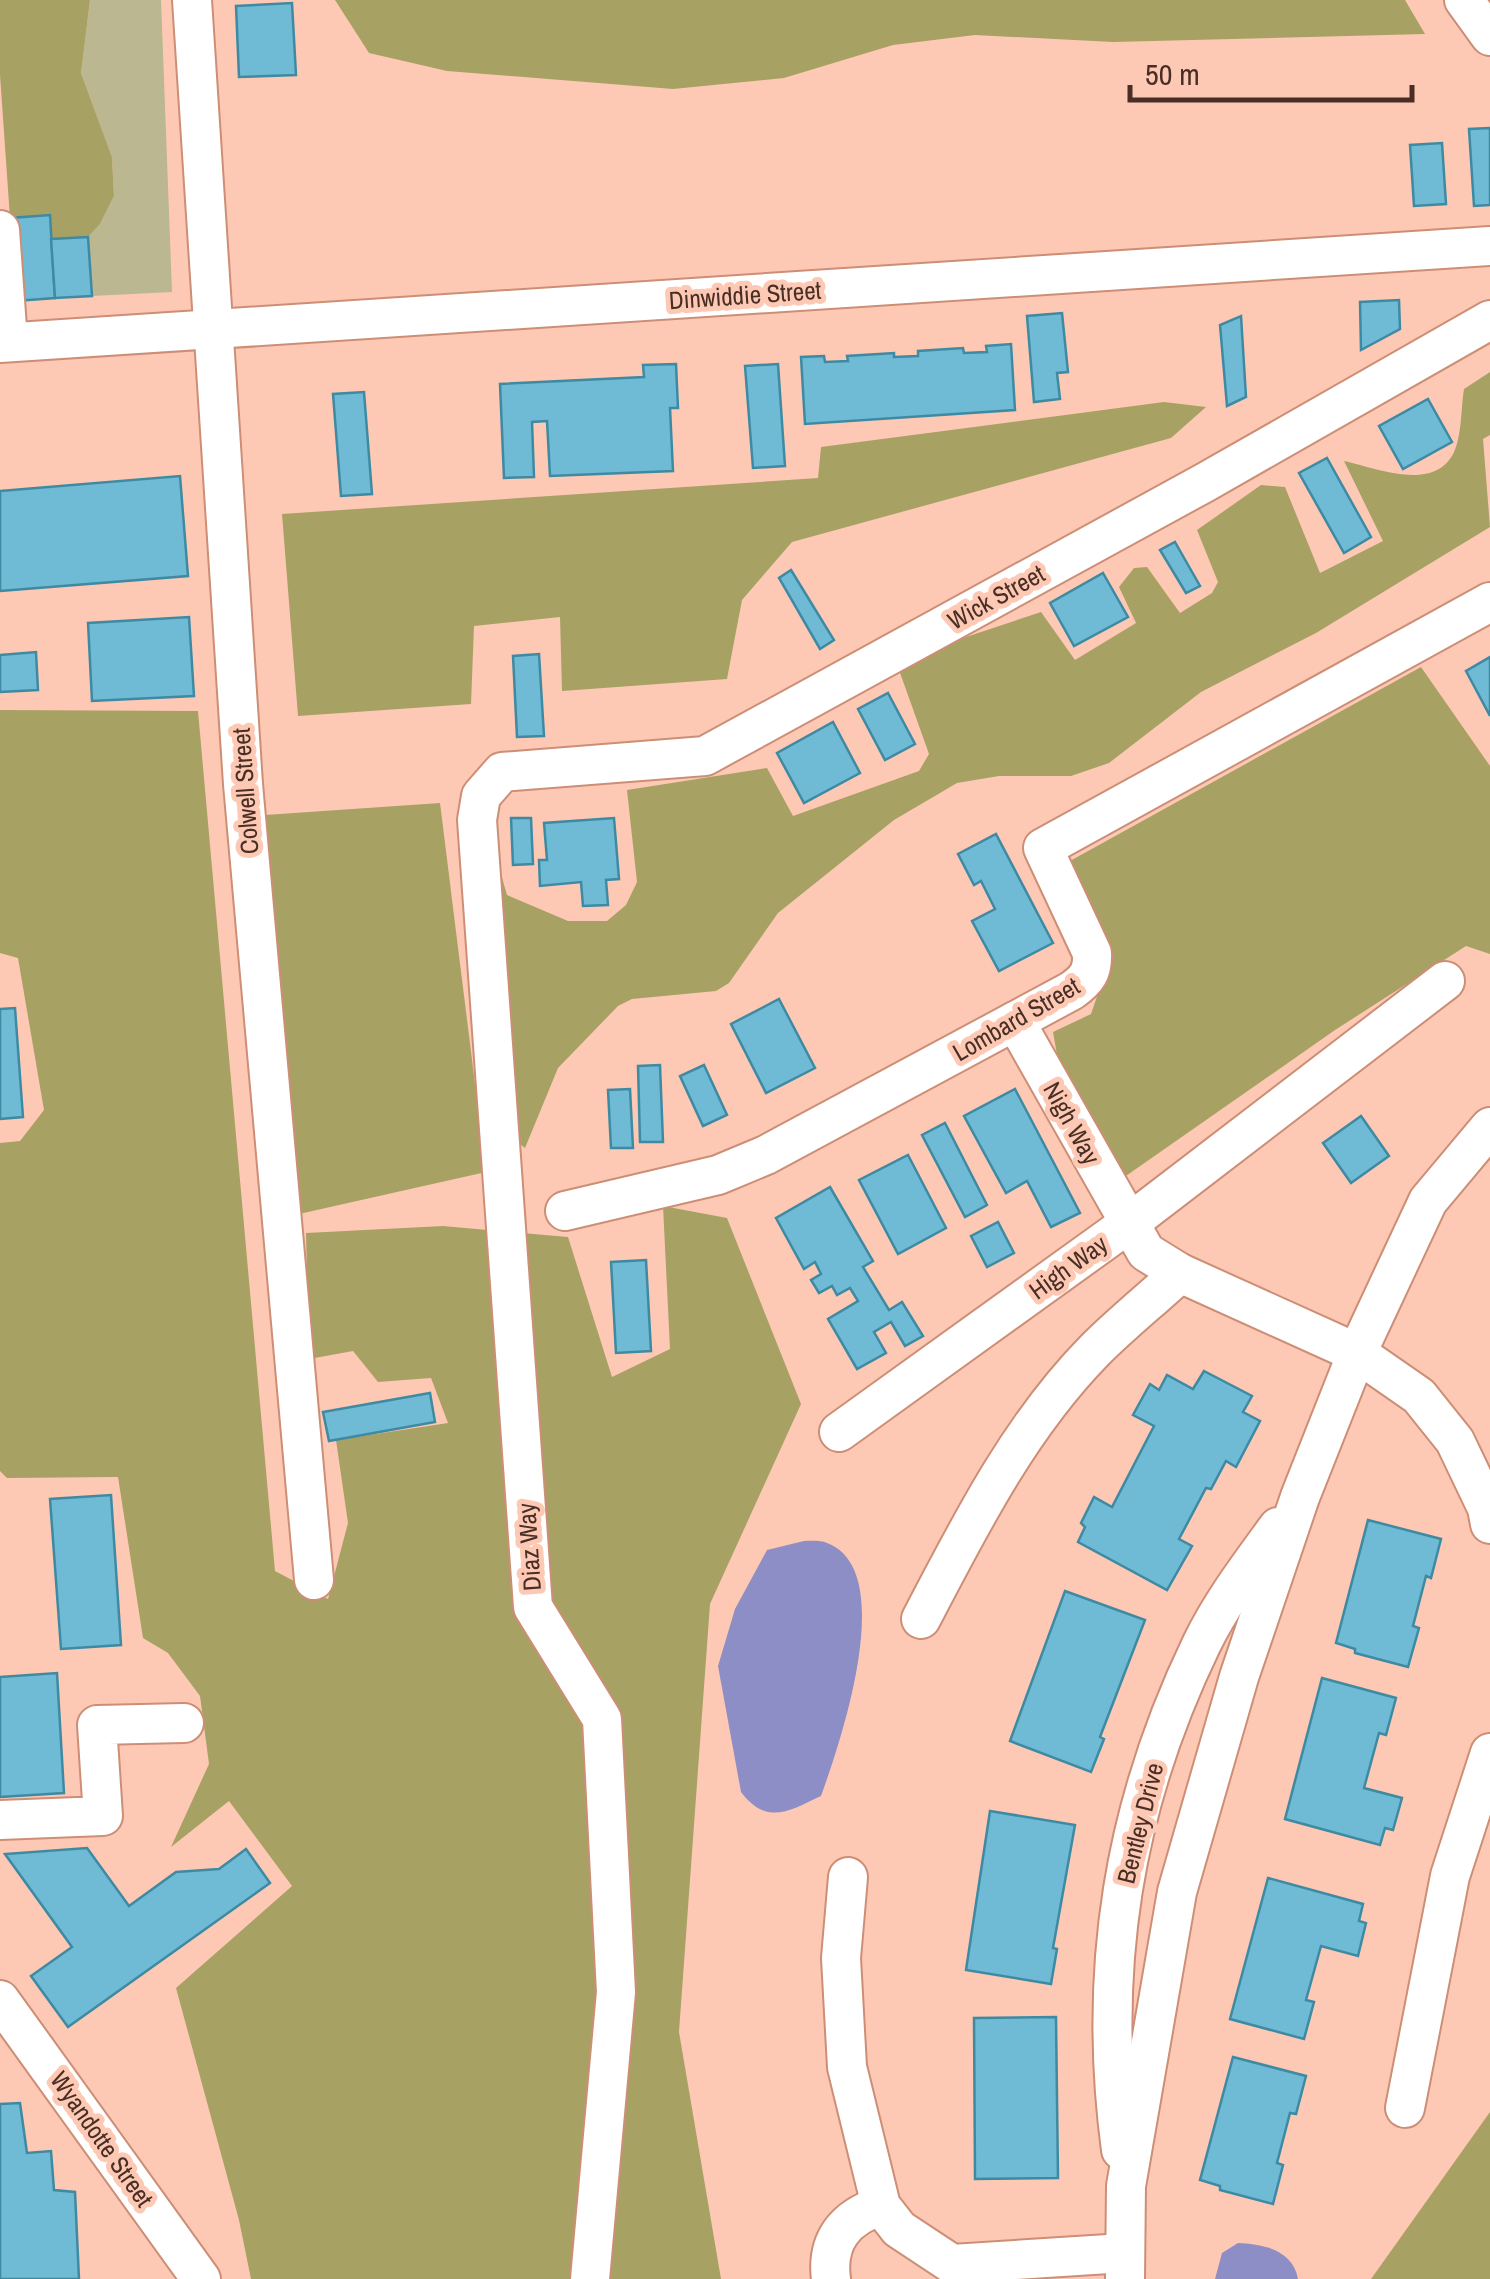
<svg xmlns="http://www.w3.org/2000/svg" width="1490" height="2279" font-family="'Archivo Narrow',sans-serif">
  <rect width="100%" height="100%" fill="#fec9b4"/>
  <path fill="#bab791" d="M90 0H161L172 292 92 296 88 237 100 224 114 196 112 157 81 73Z"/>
  <g fill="#a8a164">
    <path d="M0 0H90L81 73 112 157 114 196 100 224 88 237 51 239 49 215 10 218 0 75Z"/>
    <path d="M335 0H1405L1425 34 1113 42 975 35 893 45 784 78 673 89 447 71 369 53Z"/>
    <path d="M1490 372V435L1483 439 1490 527 1316 633 1201 692 1109 763 1071 776H999L957 783 894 820 778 913 729 983 716 991 632 999 618 1006 558 1068 525 1148 515 1140 496 857 507 895 568 921H607L626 905 637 882 627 790 767 768 793 816 919 771 929 754 899 670 957 640 1041 612 1075 660 1136 623 1119 587 1134 568 1147 567 1180 613 1212 593 1218 582 1197 530 1261 485 1285 487 1320 573 1383 541 1344 461C1376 468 1435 493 1454 452 1462 435 1461 407 1464 389Z"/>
    <path d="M1164 402 1206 407 1171 438 792 542 742 600 727 679 562 691 560 617 474 626 471 704 298 716 282 514 818 478 821 447Z"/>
    <path d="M1421 667 1490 766V954L1466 946 1335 1030 1123 1178 1059 1066 1053 1032 1091 1014 1112 953 1070 861Z"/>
    <path d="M0 710 198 711 275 1571 328 1599 348 1523 336 1440 448 1423 431 1378 378 1382 353 1351 309 1359 306 1233 443 1226 568 1237 612 1377 670 1349 663 1206 727 1218 801 1404 710 1604 679 2032 721 2279H251L239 2220 176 1988 292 1886 229 1801 171 1847 209 1764 200 1696 168 1653 143 1638 118 1477 7 1478 0 1471V1143L20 1141 44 1110 18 958 0 953Z"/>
    <path d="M440 803 486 1172 299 1214 265 815Z"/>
    <path d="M1490 2112V2279H1371Z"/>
  </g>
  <g fill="#8d8ec5">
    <path d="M804 1541C811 1541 820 1540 827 1543 900 1570 839 1746 821 1796 789 1811 767 1826 741 1792L718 1666 735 1609 767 1550Z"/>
    <path d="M1238 2243C1263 2244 1293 2250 1298 2279H1215L1222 2253Z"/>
  </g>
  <g fill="#6fbad4" stroke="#3e8aa3" stroke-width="2.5">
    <path d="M292 3 296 75 239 77 236 6Z"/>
    <path d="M1490 128V205L1474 206 1469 129Z"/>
    <path d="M1442 143 1446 204 1414 206 1410 145Z"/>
    <path d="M50 215 55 298 16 301 10 218Z"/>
    <path d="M88 237 92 296 55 298 51 239Z"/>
    <path d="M1399 300 1400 329 1361 350 1360 302Z"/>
    <path d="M1062 313 1068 372 1057 373 1060 399 1034 402 1027 316Z"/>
    <path d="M1241 316 1246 397 1227 406 1220 325Z"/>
    <path d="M1011 344 1015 410 805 424 801 357 824 356 825 362 848 361 847 356 894 353V357L918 356V351L963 348 964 353 987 352 986 346Z"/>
    <path d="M676 364 678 408H670L673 471 550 476 547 421 532 422 534 477 504 478 500 384 644 377 643 365Z"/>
    <path d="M778 364 785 466 753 468 745 366Z"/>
    <path d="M364 392 372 494 341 496 333 394Z"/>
    <path d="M1428 399 1452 442 1403 469 1379 426Z"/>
    <path d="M1327 458 1371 537 1344 553 1299 473Z"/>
    <path d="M180 476 188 576 0 591V491Z"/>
    <path d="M1175 542 1200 586 1186 593 1160 550Z"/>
    <path d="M791 570 834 640 820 649 779 578Z"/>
    <path d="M1103 573 1128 617 1074 646 1050 603Z"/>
    <path d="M189 617 194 696 92 701 88 623Z"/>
    <path d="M36 652 38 690 0 692V655Z"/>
    <path d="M539 654 544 736 517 737 513 656Z"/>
    <path d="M1490 657V716L1466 671Z"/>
    <path d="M888 693 915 744 885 760 858 709Z"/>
    <path d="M833 722 860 773 804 803 777 753Z"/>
    <path d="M511 818H531L533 864 513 865Z"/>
    <path d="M614 818 619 879 606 880 608 905 583 906 581 882 540 886 539 860H547L544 823Z"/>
    <path d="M996 834 1053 943 999 971 972 921 995 909 981 881 974 885 958 854Z"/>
    <path d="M779 999 815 1068 766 1093 731 1024Z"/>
    <path d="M15 1008 23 1117 0 1119V1009Z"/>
    <path d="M660 1065 663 1142H640L638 1066Z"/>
    <path d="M704 1065 727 1115 703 1126 680 1076Z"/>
    <path d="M630 1089 633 1148H611L608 1090Z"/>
    <path d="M1015 1089 1080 1213 1051 1227 1027 1181 1006 1193 964 1116Z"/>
    <path d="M1361 1116 1389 1156 1351 1183 1323 1143Z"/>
    <path d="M945 1123 987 1205 965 1217 922 1135Z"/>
    <path d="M908 1155 946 1228 898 1254 859 1180Z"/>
    <path d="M830 1187 873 1261 863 1267 889 1310 902 1302 923 1336 905 1346 891 1322 874 1332 886 1353 857 1369 828 1319 858 1301 850 1288 837 1295 832 1286 819 1293 811 1280 821 1274 815 1262 804 1269 776 1218Z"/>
    <path d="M998 1222 1014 1253 987 1267 971 1236Z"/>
    <path d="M646 1260 651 1351 616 1353 611 1262Z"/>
    <path d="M1204 1371 1252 1396 1243 1412 1260 1421 1236 1467 1226 1461 1211 1489 1206 1488 1179 1539 1192 1546 1167 1590 1078 1542 1085 1527 1081 1523 1094 1497 1112 1507 1154 1426 1133 1415 1150 1384 1159 1390 1167 1375 1193 1389Z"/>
    <path d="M430 1393 435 1422 329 1441 323 1412Z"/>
    <path d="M111 1495 121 1645 61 1649 50 1499Z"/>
    <path d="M1368 1520 1441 1539 1431 1578 1426 1576 1413 1626 1419 1628 1408 1667 1355 1653V1649L1336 1643Z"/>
    <path d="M1065 1591 1145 1620 1100 1737 1104 1739 1091 1772 1010 1741Z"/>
    <path d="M57 1673 64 1793 0 1797V1677Z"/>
    <path d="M1322 1678 1396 1698 1386 1735 1379 1733 1364 1788 1402 1798 1393 1830 1385 1828 1380 1845 1285 1819Z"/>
    <path d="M990 1811 1075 1825 1053 1948 1057 1949 1051 1984 966 1970Z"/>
    <path d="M87 1848 129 1906 176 1872 219 1869 246 1849 270 1883 68 2027 31 1976 72 1947 5 1854Z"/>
    <path d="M1268 1878 1363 1904 1359 1921 1366 1923 1358 1956 1321 1946 1306 2000 1314 2002 1304 2039 1230 2019Z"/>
    <path d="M1056 2017 1058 2178 975 2179 974 2018Z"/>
    <path d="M1233 2057 1306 2076 1296 2114 1290 2113 1277 2163 1283 2165 1273 2204 1220 2190V2186L1200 2180Z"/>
    <path d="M20 2103 27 2153 51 2151 54 2190 75 2192 79 2279H0V2104Z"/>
  </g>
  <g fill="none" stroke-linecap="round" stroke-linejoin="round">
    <defs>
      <g id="minor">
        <path d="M192 0 243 784 314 1580"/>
        <path d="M1464 0 1490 36"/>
        <path d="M0 230 8 342"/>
        <path d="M0 343 1490 246"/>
        <path d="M1015 1021 1146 1252 1180 1273 1357 1353 1419 1396 1455 1441 1487 1508 1490 1524"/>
        <path d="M565 1211 718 1175 766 1155 1071 991C1087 980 1093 972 1092 953L1043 848 1490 602"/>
        <path d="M839 1432 1128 1224 1445 981"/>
        <path d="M921 1619C970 1525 1020 1426 1095 1350 1122 1323 1152 1299 1180 1273"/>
        <path d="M0 1820 103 1816 97 1725 184 1723"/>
        <path d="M848 1877 841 1958 847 2067 881 2206 899 2229 952 2264 1124 2253"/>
        <path d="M0 2000 201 2279"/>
        <path d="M1405 2108 1450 1876 1490 1753"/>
        <path d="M1121 2150C1097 1970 1123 1806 1202 1643 1222 1602 1251 1564 1278 1527"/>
        <path d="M590 2279 616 1992 602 1719 533 1607 477 820 481 796 502 772 705 756 1204 483 1490 320"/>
        <path d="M831 2279C826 2241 845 2217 881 2206"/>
        <path d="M1125 2279 1126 2186 1177 1892 1239 1677 1300 1497 1357 1353 1428 1201 1490 1127"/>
      </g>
    </defs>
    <use href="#minor" stroke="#cd8e76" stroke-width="42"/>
    <use href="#minor" stroke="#fff" stroke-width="38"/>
  </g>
  <g text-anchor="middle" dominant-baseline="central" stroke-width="10" stroke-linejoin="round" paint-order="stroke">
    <g font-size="25" fill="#482e24" stroke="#fec9b4">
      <text transform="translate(745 295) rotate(-4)">Dinwiddie Street</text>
      <text transform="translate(996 597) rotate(-29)">Wick Street</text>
      <text transform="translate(245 791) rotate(-94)">Colwell Street</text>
      <text transform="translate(1016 1019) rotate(-30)">Lombard Street</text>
      <text transform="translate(1072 1123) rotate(61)">Nigh Way</text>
      <text transform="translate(1068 1267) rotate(-36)">High Way</text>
      <text transform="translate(529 1547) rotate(-94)">Diaz Way</text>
      <text transform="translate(1140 1823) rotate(-76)">Bentley Drive</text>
      <text transform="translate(102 2139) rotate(55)">Wyandotte Street</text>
    </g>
  </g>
  <path d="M1130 85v15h282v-15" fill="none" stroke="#482e24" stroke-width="5"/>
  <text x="1145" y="85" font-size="30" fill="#482e24" stroke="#fec9b4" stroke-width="8" paint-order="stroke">50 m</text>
</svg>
